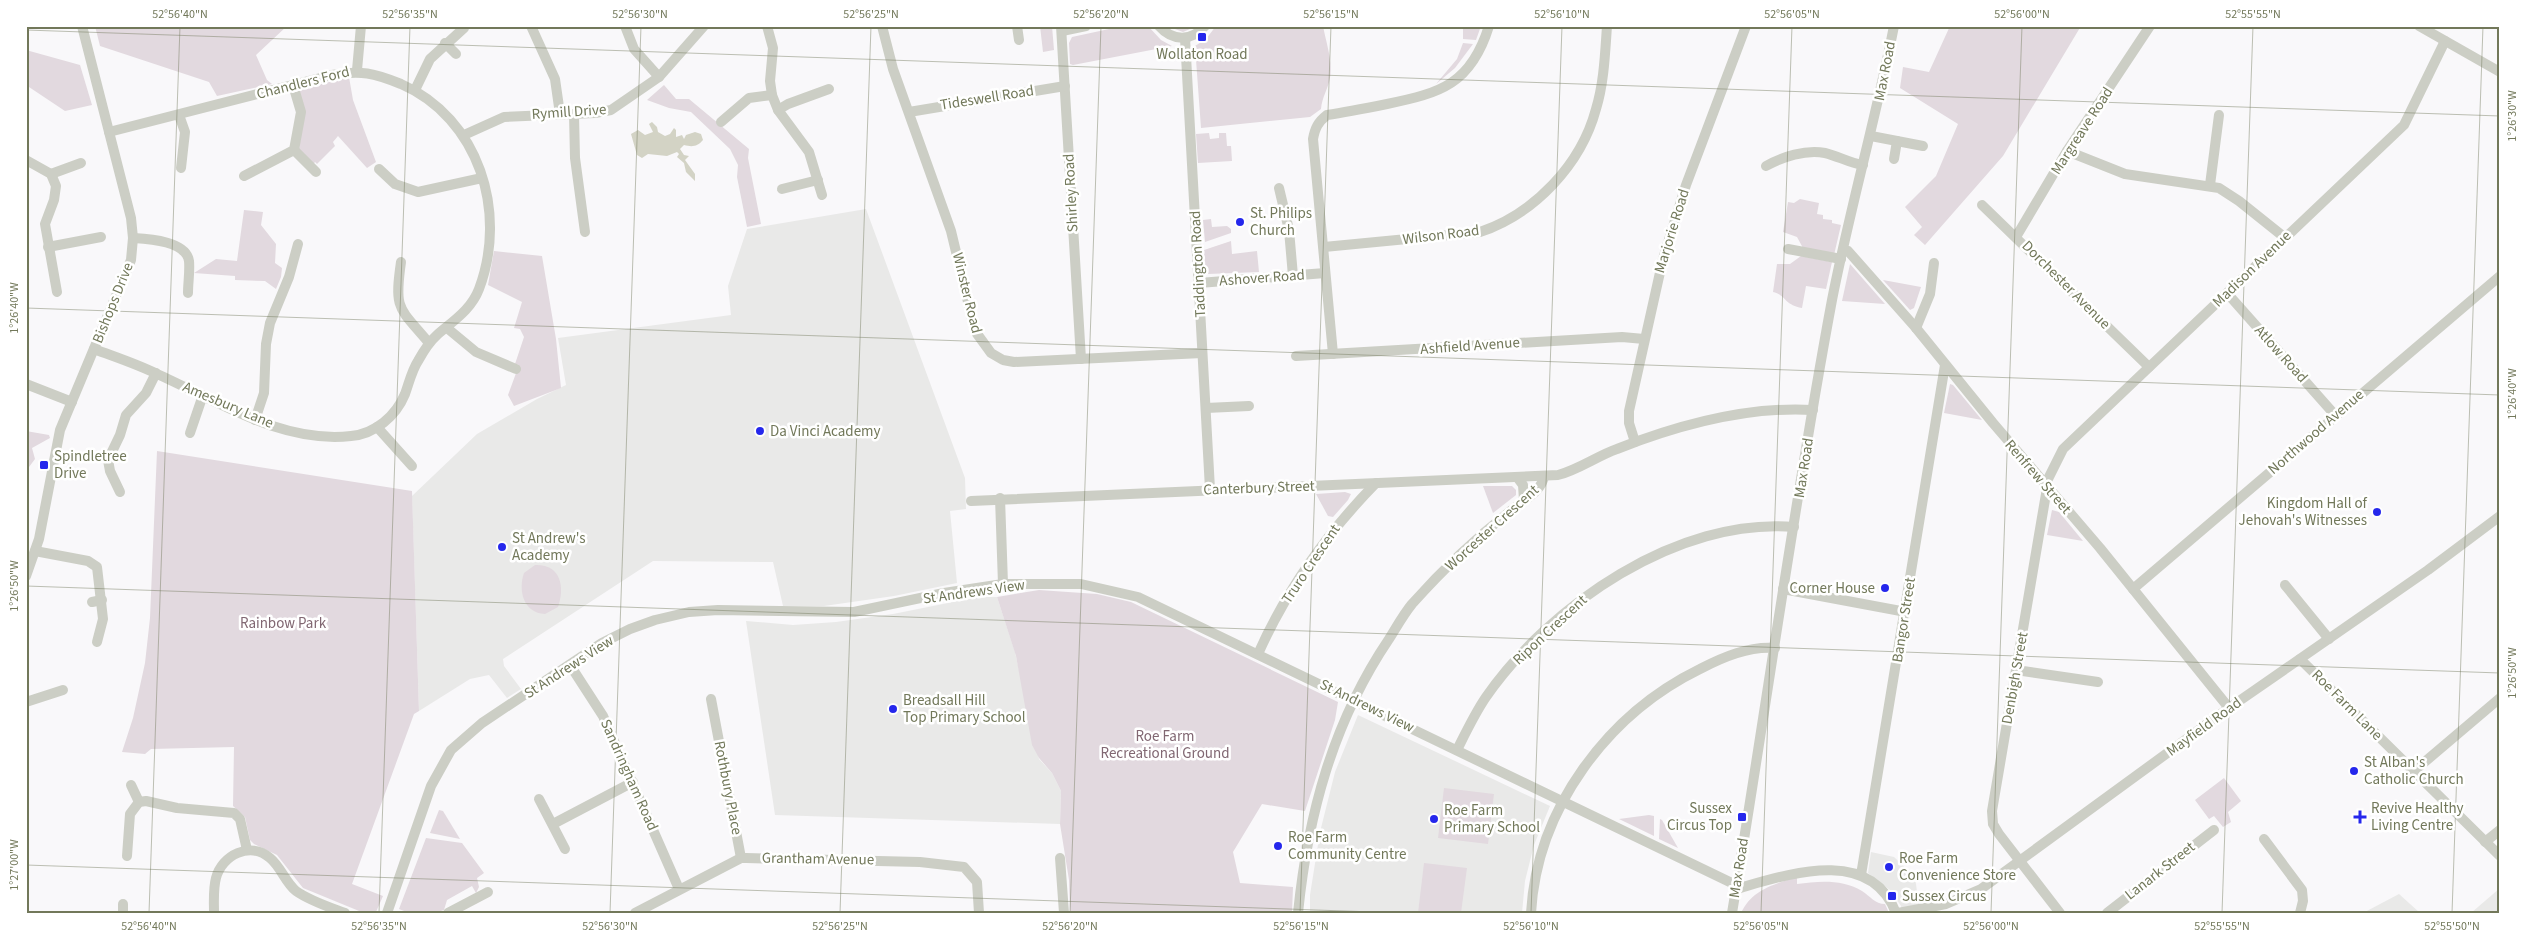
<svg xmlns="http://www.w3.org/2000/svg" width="2526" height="939" font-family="'Source Sans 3',sans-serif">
  <rect width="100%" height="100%" fill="#f9f8fa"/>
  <g fill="#e9e9e8">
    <path d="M866 209 965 478 966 509 950 511 957 583 894 596 824 606H783L773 562 653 561 503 659 504 666 521 689 507 698 489 675 470 679 419 711 412 496 477 434 537 399 566 385 558 338 731 315 728 286 747 229Z"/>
    <path d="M978 597H997L1015 652 1039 759 1052 773 1061 791 1060 824 775 815 746 621 793 625 836 622 893 614Z"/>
    <path d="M1358 715 1550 806 1534 845 1525 881 1522 913H1310V895L1320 832 1335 772Z"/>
    <path d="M1871 852 1894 857 1915 877 1920 913H1902L1901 906 1890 890 1868 873Z"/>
    <path d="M2500 888V913H2471Z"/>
    <path d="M2399 894 2420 913H2363Z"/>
  </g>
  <g fill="#e2d9df">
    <path d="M95 26H287L256 55 267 80 272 84 217 96 209 82 100 46Z"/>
    <path d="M1040 26H1052L1054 50 1043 52Z"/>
    <path d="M1123 26H1148L1161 40 1172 46 1073 65 1070 64 1069 43 1072 37Z"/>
    <path d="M1167 26H1197L1183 32Z"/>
    <path d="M1216 26H1323C1326 42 1333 62 1330 78 1328 89 1322 97 1321 109L1310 117 1201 128 1195 46 1206 39Z"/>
    <path d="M1463 26H1481L1476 40 1463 39Z"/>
    <path d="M1950 26H2081L2003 156 1925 245 1914 235 1922 227 1905 207 1936 176 1958 124 1900 88 1903 67 1929 72Z"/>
    <path d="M1463 43 1473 44 1455 68 1436 84 1457 59Z"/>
    <path d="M26 50 80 65 92 105 65 111 26 85Z"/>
    <path d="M349 77 353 100 376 162 367 168 338 136 333 142 335 146 317 164 315 162 313 165 299 149 304 115 298 90Z"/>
    <path d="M664 85 676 99H689L749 149 748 158 761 224 747 227 737 177 738 165 730 149 691 112 669 108 647 100Z"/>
    <path d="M1209 133 1210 139 1219 138V133H1226L1227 146H1231L1232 161 1198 163 1196 134Z"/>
    <path d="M1800 199 1819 203 1817 214 1823 215V219L1832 220V223L1841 225 1834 255 1803 248 1797 237 1783 232 1788 202 1794 203Z"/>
    <path d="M244 210 263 212 261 225 276 244 275 263 282 268 281 277 276 289 265 281 235 280V276L194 273 216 259 237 261Z"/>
    <path d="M1211 219 1212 227 1227 226 1231 229V233L1205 242 1203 220Z"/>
    <path d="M1231 241 1232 254 1257 251 1259 272 1208 274 1205 270 1204 250Z"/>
    <path d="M494 251 542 256 556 339 561 388 514 406 508 395 519 365 515 364 524 337 520 329 514 328 522 302 488 285Z"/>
    <path d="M1801 256 1832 262 1826 289 1806 286 1802 308C1784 305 1786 295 1773 292L1777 264H1790Z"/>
    <path d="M1850 264 1885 304 1842 301Z"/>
    <path d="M1883 280 1921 287 1914 308 1910 310Z"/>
    <path d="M1950 384 1953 385 1982 420 1944 413Z"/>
    <path d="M26 431 49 435 50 438 32 448 35 459 26 471Z"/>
    <path d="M157 451 412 491 419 711 414 714 352 884 383 896 376 912 364 913 303 888 277 855 254 844 250 840 245 817 233 806 234 747 151 749 145 754 122 752 133 718 145 663 150 618Z"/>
    <path d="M1483 486H1512L1516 490V495L1493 513Z"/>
    <path d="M1345 492 1351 494 1348 500 1333 517 1328 516 1316 494Z"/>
    <path d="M2052 510 2059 512 2083 541 2047 535Z"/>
    <path d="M535 565C561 564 565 587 558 607L545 614C523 613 518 590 524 573Z"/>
    <path d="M1039 590 1097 594 1131 602 1338 702 1335 720 1305 811 1262 804 1233 852 1240 883 1293 887 1292 913H1070L1069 880 1060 824 1061 791 1052 773 1039 758 1032 745 1016 656 997 597Z"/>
    <path d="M2224 778 2241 801 2228 812 2231 822 2223 827 2214 816 2209 819 2195 800Z"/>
    <path d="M1444 788 1494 794 1488 844 1438 838Z"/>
    <path d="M439 810 443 811 460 839 430 833Z"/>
    <path d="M1649 815 1654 816V836L1619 819Z"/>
    <path d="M1660 819 1662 820 1678 848 1659 839Z"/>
    <path d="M426 838 462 843 484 873 477 878 479 887 476 893 472 886 447 900 444 910C432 915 411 915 399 909Z"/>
    <path d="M1424 863 1467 868 1461 913H1418Z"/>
    <path d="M1797 877V884C1819 881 1842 879 1862 891 1870 896 1875 904 1885 904L1889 913H1741C1752 889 1775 884 1797 877Z"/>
  </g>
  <path fill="#d3d3c5" d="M652 122 657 127 658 132 665 136 670 134 674 128 676 130V137L682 135 684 139 686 135 695 132 701 134 703 140C697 147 692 147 684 145L680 149 684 155 689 156 685 160 695 174V181L686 172 684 163 677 157 679 154 677 152 667 156 648 154 642 158 637 155 631 134 638 130 645 135 653 132 649 124Z"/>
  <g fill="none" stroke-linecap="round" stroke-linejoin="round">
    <g stroke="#cccec5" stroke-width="10">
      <path d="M531 26 555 79 560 114"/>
      <path d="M625 26 634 49 659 77"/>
      <path d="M767 26 773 48 770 81 772 95 778 110 809 152 822 195"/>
      <path d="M882 26 893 69 951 231 975 331 991 353 1003 360 1014 362 1202 353"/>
      <path d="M1017 26 1019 40"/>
      <path d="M1061 26 1081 359"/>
      <path d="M1159 26C1173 42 1192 41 1205 26"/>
      <path d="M2419 26 2500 72"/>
      <path d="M1062 31 1086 26"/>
      <path d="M1185 38 1210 489"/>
      <path d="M445 43 456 54"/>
      <path d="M357 70 361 26"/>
      <path d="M415 90 430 59 464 28"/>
      <path d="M778 110 788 104 829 89"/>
      <path d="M909 112 1065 86"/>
      <path d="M574 114 575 158 585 232"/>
      <path d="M179 115 185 132 181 168"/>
      <path d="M721 122 749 98 772 95"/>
      <path d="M464 135 504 117 595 113 611 110 659 77 704 26"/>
      <path d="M1871 136 1923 146"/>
      <path d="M294 150 316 172"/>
      <path d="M2067 151 2125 174 2219 188 2239 201 2284 237"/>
      <path d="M1894 159 1897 141"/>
      <path d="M26 160 51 174 56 186 54 200 45 224 57 292"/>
      <path d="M1766 166C1782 157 1806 149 1825 153 1838 156 1849 163 1863 165"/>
      <path d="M379 169 395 184 418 192 482 178"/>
      <path d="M51 174 81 163"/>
      <path d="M244 176 294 150 301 112 293 85"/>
      <path d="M2210 185 2219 115"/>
      <path d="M1279 188 1289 230 1293 276"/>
      <path d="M782 189 818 180"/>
      <path d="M1982 205 2149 367"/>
      <path d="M2016 237 2067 151 2150 26"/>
      <path d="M133 238C149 239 186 241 189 261 190 271 188 283 188 293"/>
      <path d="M48 247 101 237"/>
      <path d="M1324 247 1480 232C1534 214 1581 165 1596 109 1604 83 1605 54 1607 26"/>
      <path d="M1788 249 1841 259"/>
      <path d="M1843 250 1848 251 1916 328 1993 423 2100 548 2229 708"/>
      <path d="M401 262C394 311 399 307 429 343"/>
      <path d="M1199 283 1325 273"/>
      <path d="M2227 293 2335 415"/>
      <path d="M447 328 476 352 516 369"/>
      <path d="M1916 328 1930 294 1934 263"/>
      <path d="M94 349C115 357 137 364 157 374 218 401 282 444 351 436 375 434 396 416 405 394 409 383 412 370 418 361 423 352 429 342 437 335 453 321 471 310 479 289 508 212 479 118 401 84 374 73 361 70 332 75L109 132"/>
      <path d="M1333 354 1313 139C1315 128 1318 122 1327 115 1347 112 1367 108 1387 104 1441 93 1471 84 1489 26"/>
      <path d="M1296 356 1622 337 1644 339"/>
      <path d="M26 384 72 402"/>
      <path d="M1206 408 1249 406"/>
      <path d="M255 420 264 393 266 344 270 323 289 277 298 244"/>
      <path d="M377 427 412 466"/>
      <path d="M190 433 203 395"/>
      <path d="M1635 442 1629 423V411L1663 259 1686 185 1746 26"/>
      <path d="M1517 477 1523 485 1524 500"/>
      <path d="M2045 485 2063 449 2404 125 2445 41"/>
      <path d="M2047 488 1992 811 1993 824 1999 834 2060 913"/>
      <path d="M120 492 110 471 108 460 120 435 126 415 146 393 156 373"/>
      <path d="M1000 498 1003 584"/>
      <path d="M971 501 1558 475C1578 470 1597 456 1617 449 1678 425 1747 406 1813 410"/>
      <path d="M35 551 88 561 97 567 103 619 97 642"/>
      <path d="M26 576 39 539 60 430 131 260 133 238 131 218 82 26"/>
      <path d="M2285 585 2329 639"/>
      <path d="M1783 589 1906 612"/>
      <path d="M2133 589 2500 276"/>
      <path d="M92 602 102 600"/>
      <path d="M1258 654C1287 589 1326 534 1376 483"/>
      <path d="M2300 659 2500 856"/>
      <path d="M570 665 603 716 679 889"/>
      <path d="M2016 670 2098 682"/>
      <path d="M711 699 741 858"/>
      <path d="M26 702 63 690"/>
      <path d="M1457 750C1466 732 1475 713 1486 697 1550 605 1678 517 1794 527"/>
      <path d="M2414 771 2500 698"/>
      <path d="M131 785 139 802"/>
      <path d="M539 799 565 849"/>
      <path d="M553 824 633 782"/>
      <path d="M2264 839 2302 890 2303 901 2300 913"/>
      <path d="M2485 842 2500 830"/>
      <path d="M127 856 130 814 139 802 146 801 177 808 234 813 240 819 247 850"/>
      <path d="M1060 858 1064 913"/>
      <path d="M1861 875 1945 365"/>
      <path d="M1736 889C1786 875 1870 845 1896 913"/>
      <path d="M123 913V904"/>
      <path d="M214 913C214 901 213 889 216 878 222 855 250 841 270 858 281 867 285 882 296 891 310 901 329 907 345 913"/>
      <path d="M387 913 431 786 451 750 482 723 602 643 630 629 655 620 689 612 718 610 854 612 944 593 1003 584H1081L1138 597 1736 885"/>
      <path d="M448 913 488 892"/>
      <path d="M635 913 741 858H746L920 862 964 867 977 882 979 913"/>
      <path d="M1298 913C1308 814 1333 722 1389 639 1396 628 1403 615 1412 604 1444 568 1479 535 1517 506 1527 498 1542 490 1544 476"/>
      <path d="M1531 913C1537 808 1608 714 1700 669 1723 657 1749 646 1775 648"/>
      <path d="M1732 913C1766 709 1794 503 1832 300 1850 208 1876 118 1894 26"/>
      <path d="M1898 913 1946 904 1981 889 2229 708 2428 570 2500 516"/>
      <path d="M2107 913 2214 830"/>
    </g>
  </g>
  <path fill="none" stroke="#72785a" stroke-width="1" stroke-opacity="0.45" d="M26 30 2500 116M26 308 2500 395M26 586 2500 673M26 865 1402 913M149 913 180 26M379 913 410 26M610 913 641 26M840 913 871 26M1070 913 1101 26M1300 913 1331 26M1531 913 1562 26M1761 913 1792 26M1991 913 2022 26M2222 913 2253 26M2452 913 2483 26"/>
  <g fill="#2527ec" stroke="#fff" stroke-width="2">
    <rect x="1197" y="32" width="10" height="10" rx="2.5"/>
    <circle cx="1240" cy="222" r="5"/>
    <circle cx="760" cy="431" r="5"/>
    <rect x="39" y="460" width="10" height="10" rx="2.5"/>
    <circle cx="2377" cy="512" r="5"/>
    <circle cx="502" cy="547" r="5"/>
    <circle cx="1885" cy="588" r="5"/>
    <circle cx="893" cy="709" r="5"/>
    <circle cx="2354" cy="771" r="5"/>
    <rect x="1737" y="812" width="10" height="10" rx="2.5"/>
    <path d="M2357.5 809.5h5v5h5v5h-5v5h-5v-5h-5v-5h5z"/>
    <circle cx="1434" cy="819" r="5"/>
    <circle cx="1278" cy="846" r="5"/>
    <circle cx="1889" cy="867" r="5"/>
    <rect x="1887" y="891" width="10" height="10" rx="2.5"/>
  </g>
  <g text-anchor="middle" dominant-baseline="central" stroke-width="5" stroke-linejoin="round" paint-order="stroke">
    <g font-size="15" fill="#72785a" stroke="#fff" text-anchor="start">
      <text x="1202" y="54" text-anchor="middle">Wollaton Road</text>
      <text x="1250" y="213">St. Philips<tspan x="1250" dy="17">Church</tspan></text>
      <text x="770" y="431">Da Vinci Academy</text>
      <text x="54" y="456">Spindletree<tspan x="54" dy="17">Drive</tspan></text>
      <text x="2367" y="503" text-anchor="end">Kingdom Hall of<tspan x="2367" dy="17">Jehovah's Witnesses</tspan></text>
      <text x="512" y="538">St Andrew's<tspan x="512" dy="17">Academy</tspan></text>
      <text x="1875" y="588" text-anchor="end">Corner House</text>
      <text x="903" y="700">Breadsall Hill<tspan x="903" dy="17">Top Primary School</tspan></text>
      <text x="2364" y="762">St Alban's<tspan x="2364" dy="17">Catholic Church</tspan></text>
      <text x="1732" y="808" text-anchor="end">Sussex<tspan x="1732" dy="17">Circus Top</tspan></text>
      <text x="2371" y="808">Revive Healthy<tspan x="2371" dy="17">Living Centre</tspan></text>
      <text x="1444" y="810">Roe Farm<tspan x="1444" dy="17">Primary School</tspan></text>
      <text x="1288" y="837">Roe Farm<tspan x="1288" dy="17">Community Centre</tspan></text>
      <text x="1899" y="858">Roe Farm<tspan x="1899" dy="17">Convenience Store</tspan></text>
      <text x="1902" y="896">Sussex Circus</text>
    </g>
    <g font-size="15" fill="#72785a" stroke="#fff">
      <text transform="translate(1885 71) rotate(-79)">Max Road</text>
      <text transform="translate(303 83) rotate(-14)">Chandlers Ford</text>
      <text transform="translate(987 98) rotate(-9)">Tideswell Road</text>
      <text transform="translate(569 112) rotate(-4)">Rymill Drive</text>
      <text transform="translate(2082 131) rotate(-57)">Margreave Road</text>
      <text transform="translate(1071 193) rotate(-93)">Shirley Road</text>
      <text transform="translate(1672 231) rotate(-73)">Marjorie Road</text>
      <text transform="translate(1441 235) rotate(-7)">Wilson Road</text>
      <text transform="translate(1198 264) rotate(-93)">Taddington Road</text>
      <text transform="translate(2252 269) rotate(-44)">Madison Avenue</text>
      <text transform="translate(1262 278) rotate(-4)">Ashover Road</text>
      <text transform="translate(2066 285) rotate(45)">Dorchester Avenue</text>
      <text transform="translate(967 293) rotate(76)">Winster Road</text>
      <text transform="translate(113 303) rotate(-68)">Bishops Drive</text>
      <text transform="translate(1470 346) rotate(-4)">Ashfield Avenue</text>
      <text transform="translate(2281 354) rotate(48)">Atlow Road</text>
      <text transform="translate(228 405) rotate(23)">Amesbury Lane</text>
      <text transform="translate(2316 432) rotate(-41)">Northwood Avenue</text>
      <text transform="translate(1804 468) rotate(-81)">Max Road</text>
      <text transform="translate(2038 477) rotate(49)">Renfrew Street</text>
      <text transform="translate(1259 488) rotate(-2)">Canterbury Street</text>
      <text transform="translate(1492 528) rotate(-42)">Worcester Crescent</text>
      <text transform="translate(1311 564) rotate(-56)">Truro Crescent</text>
      <text transform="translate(974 592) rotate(-8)">St Andrews View</text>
      <text transform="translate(1904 620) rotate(-81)">Bangor Street</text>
      <text transform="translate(1550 630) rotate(-43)">Ripon Crescent</text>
      <text transform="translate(569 667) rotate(-33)">St Andrews View</text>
      <text transform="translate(2015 678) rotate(-80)">Denbigh Street</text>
      <text transform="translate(2347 705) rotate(45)">Roe Farm Lane</text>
      <text transform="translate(1367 706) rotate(26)">St Andrews View</text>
      <text transform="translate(2204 727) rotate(-36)">Mayfield Road</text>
      <text transform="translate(629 775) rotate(66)">Sandringham Road</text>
      <text transform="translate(728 788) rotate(79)">Rothbury Place</text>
      <text transform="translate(818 859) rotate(1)">Grantham Avenue</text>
      <text transform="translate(1739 868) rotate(-81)">Max Road</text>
      <text transform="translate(2160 871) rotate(-38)">Lanark Street</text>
    </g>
    <g font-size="15" fill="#816772" stroke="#fff">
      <text x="283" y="623">Rainbow Park</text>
      <text x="1165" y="736">Roe Farm<tspan x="1165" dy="17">Recreational Ground</tspan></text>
    </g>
  </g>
  <rect width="2526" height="939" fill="none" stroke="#ffffff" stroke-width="55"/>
  <rect x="28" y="28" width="2470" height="884" fill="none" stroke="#72785a" stroke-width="2"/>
  <g font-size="12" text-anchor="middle" fill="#72785a">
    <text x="180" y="18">52°56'40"N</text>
    <text x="410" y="18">52°56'35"N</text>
    <text x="640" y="18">52°56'30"N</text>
    <text x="871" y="18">52°56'25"N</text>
    <text x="1101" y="18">52°56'20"N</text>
    <text x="1331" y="18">52°56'15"N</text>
    <text x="1562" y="18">52°56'10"N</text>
    <text x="1792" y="18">52°56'05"N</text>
    <text x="2022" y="18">52°56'00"N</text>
    <text x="2253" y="18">52°55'55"N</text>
    <text transform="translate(2512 116) rotate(-90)" y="4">1°26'30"W</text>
    <text transform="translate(14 308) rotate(-90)" y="4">1°26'40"W</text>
    <text transform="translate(2512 394) rotate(-90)" y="4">1°26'40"W</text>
    <text transform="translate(14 586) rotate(-90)" y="4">1°26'50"W</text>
    <text transform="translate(2512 673) rotate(-90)" y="4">1°26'50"W</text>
    <text transform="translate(14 865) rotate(-90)" y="4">1°27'00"W</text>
    <text x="149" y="930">52°56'40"N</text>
    <text x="379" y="930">52°56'35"N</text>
    <text x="610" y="930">52°56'30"N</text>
    <text x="840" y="930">52°56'25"N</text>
    <text x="1070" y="930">52°56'20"N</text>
    <text x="1301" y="930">52°56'15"N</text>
    <text x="1531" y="930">52°56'10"N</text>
    <text x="1761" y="930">52°56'05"N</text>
    <text x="1991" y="930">52°56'00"N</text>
    <text x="2222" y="930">52°55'55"N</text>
    <text x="2452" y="930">52°55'50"N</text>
  </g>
</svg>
